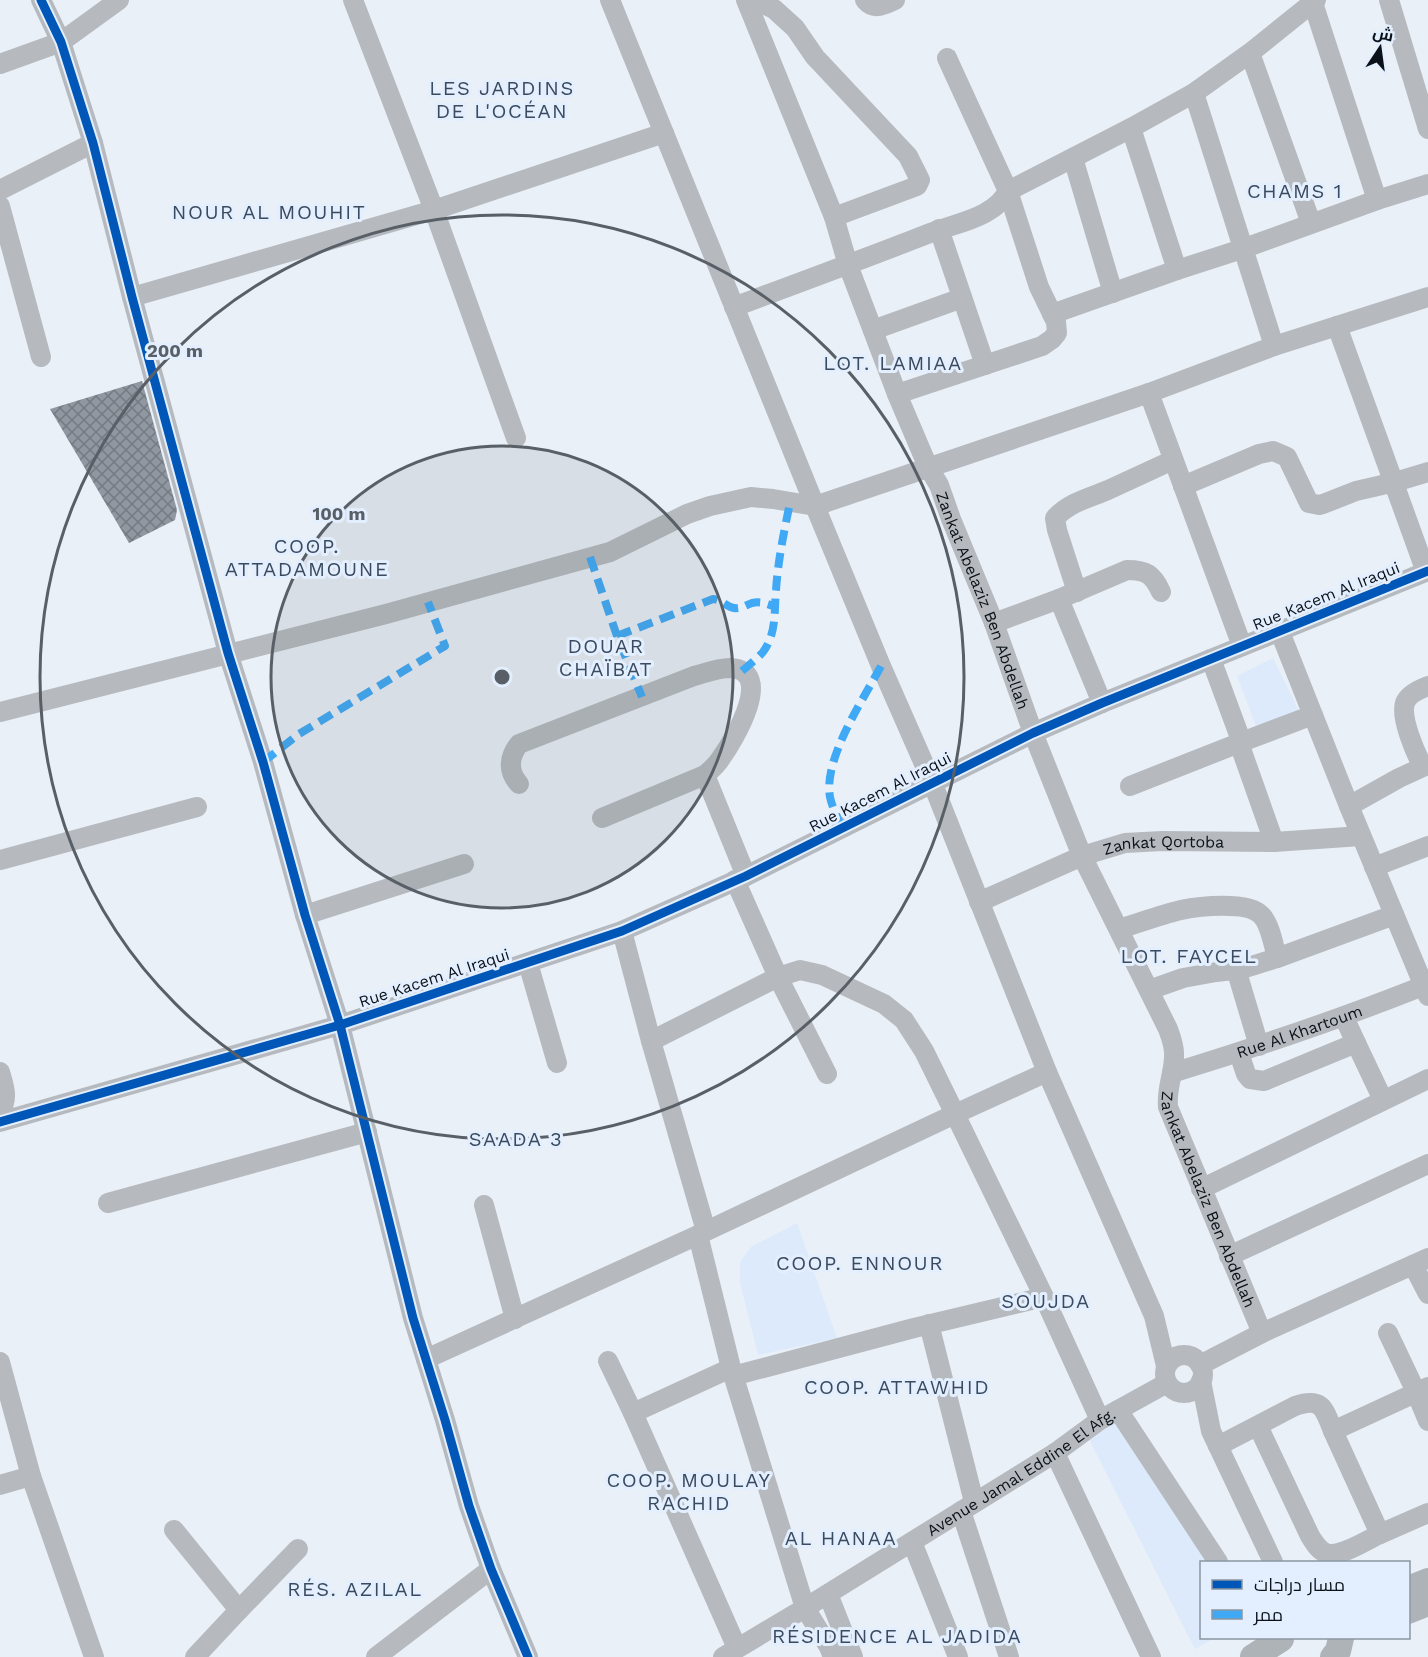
<svg xmlns="http://www.w3.org/2000/svg" width="1428" height="1657" font-family="'Work Sans',Cairo,sans-serif">
  <defs>
    <pattern id="building-cross-hatch" width="8" height="8" patternUnits="userSpaceOnUse" patternTransform="scale(1.5)"><rect width="8" height="8" fill="#9097a1"/><path d="M0 0l8 8M0 8l8-8" fill="none" stroke="#747a82"/></pattern>
  </defs>
  <rect width="100%" height="100%" fill="#e9f0f8"/>
  <g fill="#dceafb">
    <path d="M1273 658 1301 715 1259 734 1237 676Z"/>
    <path d="M797 1223 837 1338 758 1355 740 1283V1262L751 1247Z"/>
    <path d="M1112 1413 1208 1562H1202V1638H1216L1195 1649 1085 1431Z"/>
  </g>
  <path fill="url(#building-cross-hatch)" d="M142 381 177 510 175 520 129 543 50 409Z"/>
  <g fill="none" stroke-linecap="round" stroke-linejoin="round">
    <g stroke="#b6babe" stroke-width="20">
      <path d="M41 0 61 42 93 143 132 297 228 653 263 762 305 915 340 1025 413 1318 445 1420 469 1506 491 1569 528 1657"/>
      <path d="M353 0 434 210 516 438"/>
      <path d="M610 0 815 506 881 666 932 782 1047 1072 1154 1316 1166 1366"/>
      <path id="s1" d="M746 0 834 217 848 265 897 394 928 467 939 485 951 519 994 623 1033 733 1082 856 1168 1029C1171 1037 1174 1045 1174 1053 1175 1071 1166 1087 1168 1107L1262 1333"/>
      <path d="M755 0 774 9 795 28 815 57 908 156 920 180 917 186 834 217"/>
      <path d="M865 0C874 11 884 5 895 0"/>
      <path d="M1389 0 1428 129"/>
      <path d="M1313 3 1377 200"/>
      <path d="M1250 53 1311 223"/>
      <path d="M0 64 61 42 119 0"/>
      <path d="M1194 93 1274 346"/>
      <path d="M1131 128 1177 270"/>
      <path d="M1073 158 1113 293"/>
      <path d="M0 190 93 143"/>
      <path d="M0 206 41 357"/>
      <path d="M939 229 985 365"/>
      <path d="M132 297 434 210 664 133"/>
      <path d="M734 307C798 283 861 260 925 235 944 227 967 223 985 213 996 207 1003 201 1008 191L1131 128 1194 93 1250 53 1316 0"/>
      <path d="M1052 314 1177 270 1242 249 1377 200 1428 184"/>
      <path d="M1337 326 1426 572"/>
      <path d="M873 330 962 298"/>
      <path d="M1149 393 1242 646"/>
      <path d="M897 394 1042 346 1052 339 1057 333 1056 322 1039 287 1008 191 947 58"/>
      <path d="M1183 486 1259 454 1273 451 1287 457 1309 503 1319 505 1323 504 1356 491 1395 482 1428 472"/>
      <path d="M1077 592 1057 530 1055 518C1070 502 1089 498 1108 490 1130 480 1151 470 1173 460"/>
      <path d="M1059 599 1102 703"/>
      <path d="M994 623 1059 599 1127 570C1146 570 1153 574 1161 592"/>
      <path d="M1280 632 1349 806 1428 996"/>
      <path d="M1211 659 1242 743"/>
      <path d="M0 712 386 614 610 552 687 514 710 506 751 497 773 499 815 506 1149 393 1274 346 1428 297"/>
      <path d="M1239 743 1313 715"/>
      <path d="M519 784C507 771 509 757 519 744L694 676C705 673 718 668 730 668 776 670 734 740 721 758 717 765 711 770 705 775L746 876"/>
      <path d="M1130 786 1239 743 1274 842"/>
      <path d="M1349 806 1399 778 1423 767C1416 754 1400 718 1405 703 1408 694 1420 689 1428 686"/>
      <path d="M602 818 705 775"/>
      <path d="M0 860 197 807"/>
      <path d="M1374 867 1428 846"/>
      <path d="M735 880 778 977 827 1074"/>
      <path id="s2" d="M979 902 1082 856 1125 843 1162 841 1274 842 1361 836"/>
      <path d="M305 915 464 864"/>
      <path d="M1119 929C1139 923 1160 915 1181 910 1199 906 1248 901 1261 915 1270 923 1274 947 1277 958"/>
      <path d="M622 931 651 1041 706 1231"/>
      <path d="M528 963 557 1063"/>
      <path d="M1236 969 1259 1046"/>
      <path d="M1149 990 1183 978 1216 972 1242 969 1277 958 1394 915"/>
      <path d="M651 1041 778 977 800 970 822 975 884 1004 904 1020 924 1051 955 1114 1047 1072"/>
      <path d="M1356 1043 1383 1100"/>
      <path d="M1239 1053 1246 1074 1250 1079 1264 1081 1356 1043 1344 1017"/>
      <path d="M0 1072C4 1086 9 1098 0 1112"/>
      <path id="s3" d="M1172 1073C1257 1047 1340 1019 1423 986"/>
      <path d="M0 1122 340 1025 622 931 746 876 1033 733 1102 703 1428 571"/>
      <path d="M1201 1189 1428 1079"/>
      <path d="M108 1203 367 1132"/>
      <path d="M484 1205 515 1319"/>
      <path d="M698 1235 731 1368 805 1608 829 1647 833 1657"/>
      <path d="M1229 1256 1428 1164"/>
      <path d="M1413 1265 1428 1294"/>
      <path d="M929 1324 974 1502"/>
      <path d="M1388 1333 1416 1392 1428 1421"/>
      <circle cx="1184" cy="1374" r="19"/>
      <path d="M426 1359 698 1235 955 1114 1044 1297 1100 1420"/>
      <path d="M608 1361 633 1413"/>
      <path d="M0 1362 31 1476 94 1657"/>
      <path d="M1200 1365 1262 1333 1428 1258"/>
      <path d="M731 1368 633 1413 737 1648"/>
      <path d="M733 1376 914 1328 1044 1297"/>
      <path d="M1201 1381 1211 1431 1273 1562"/>
      <path d="M1118 1410 1218 1562"/>
      <path d="M1258 1426 1310 1536C1314 1542 1318 1550 1326 1553 1340 1558 1367 1540 1380 1534"/>
      <path d="M1333 1431 1428 1387"/>
      <path d="M1218 1446 1295 1406C1322 1397 1324 1408 1333 1431L1380 1534 1428 1513"/>
      <path d="M1055 1453 1151 1657"/>
      <path d="M0 1485 31 1476"/>
      <path d="M961 1511 1009 1657"/>
      <path d="M174 1530 239 1610 195 1657"/>
      <path d="M912 1542 958 1657"/>
      <path d="M828 1594 853 1657"/>
      <path d="M239 1610 298 1549"/>
      <path d="M376 1657 491 1569"/>
      <path id="s4" d="M723 1657 805 1608 1055 1453 1100 1420 1167 1383"/>
    </g>
    <g stroke="#aeb3b8" stroke-width="26">
      <path d="M1408 1589 1428 1581"/>
      <path d="M1408 1611 1428 1603"/>
      <path d="M1253 1657 1281 1639"/>
      <path d="M1333 1657 1338 1651 1341 1638"/>
    </g>
    <g stroke="#3fa9f5" stroke-width="8" stroke-dasharray="15 8" stroke-linecap="butt">
      <path d="M590 557 617 636 642 697"/>
      <path d="M617 636 713 599C723 600 726 607 734 608 741 609 746 605 752 603 761 601 768 604 776 607"/>
      <path d="M742 671C749 665 757 659 763 652 777 633 774 611 776 590 778 561 784 531 790 503"/>
      <path d="M263 762 299 734 445 646 428 602"/>
      <path d="M842 828C838 818 832 807 830 797 823 759 863 700 881 666"/>
    </g>
    <defs>
      <g id="cycleway">
        <path d="M41 0 61 42 93 143 132 297 228 653 263 762 305 915 340 1025 413 1318 445 1420 469 1506 491 1569 528 1657"/>
        <path d="M0 1122 340 1025 622 931 746 876 1033 733 1102 703 1428 571"/>
      </g>
    </defs>
    <use href="#cycleway" stroke="#e3effe" stroke-width="13"/>
    <use href="#cycleway" stroke="#0057b8" stroke-width="9"/>
  </g>
  <circle cx="502" cy="677" r="231" fill="#585f67" fill-opacity=".12"/>
  <g fill="none" stroke="#585f67" stroke-width="3">
    <circle cx="502" cy="677" r="231"/>
    <circle cx="502" cy="677" r="462"/>
  </g>
  <g text-anchor="middle" dominant-baseline="central" stroke-width="6" stroke-linejoin="round" paint-order="stroke">
    <g font-size="16" fill="#0a1119" stroke="#e3effe">
      <text transform="translate(1326 596) rotate(-22)">Rue Kacem Al Iraqui</text>
      <text stroke="none"><textPath href="#s1" startOffset="646">Zankat Abelaziz Ben Abdellah</textPath></text>
      <text transform="translate(880 792) rotate(-27)">Rue Kacem Al Iraqui</text>
      <text stroke="none"><textPath href="#s2" startOffset="196">Zankat Qortoba</textPath></text>
      <text transform="translate(434 978) rotate(-18)">Rue Kacem Al Iraqui</text>
      <text stroke="none"><textPath href="#s3" startOffset="134">Rue Al Khartoum</textPath></text>
      <text stroke="none"><textPath href="#s1" startOffset="1293">Zankat Abelaziz Ben Abdellah</textPath></text>
      <text stroke="none"><textPath href="#s4" startOffset="351">Avenue Jamal Eddine El Afg.</textPath></text>
    </g>
    <g font-size="20" letter-spacing="1.5" fill="#3b4b5f" stroke="#e3effe">
      <text x="502" y="88">LES JARDINS<tspan x="502" dy="23">DE L'OCÉAN</tspan></text>
      <text x="1295" y="191">CHAMS 1</text>
      <text x="269" y="212">NOUR AL MOUHIT</text>
      <text x="893" y="363">LOT. LAMIAA</text>
      <text x="307" y="546">COOP.<tspan x="307" dy="23">ATTADAMOUNE</tspan></text>
      <text x="606" y="646">DOUAR<tspan x="606" dy="23">CHAÏBAT</tspan></text>
      <text x="1189" y="956">LOT. FAYCEL</text>
      <text x="516" y="1139">SAADA 3</text>
      <text x="860" y="1263">COOP. ENNOUR</text>
      <text x="1046" y="1301">SOUJDA</text>
      <text x="897" y="1387">COOP. ATTAWHID</text>
      <text x="689" y="1480">COOP. MOULAY<tspan x="689" dy="23">RACHID</tspan></text>
      <text x="841" y="1538">AL HANAA</text>
      <text x="355" y="1589">RÉS. AZILAL</text>
      <text x="897" y="1636">RÉSIDENCE AL JADIDA</text>
    </g>
  </g>
  <circle cx="502" cy="677" r="9" fill="#585f67" stroke="#e3effe" stroke-width="3"/>
  <g font-size="18" text-anchor="middle" font-weight="bold" fill="#585f67" stroke="#e3effe" stroke-width="6" stroke-linejoin="round" paint-order="stroke">
    <text x="175" y="357">200 m</text>
    <text x="339" y="520">100 m</text>
  </g>
  <rect x="1200" y="1561" width="210" height="78" fill="#e3effe" stroke="#8c96a2" stroke-width="1.5"/>
  <rect x="1212" y="1580" width="30" height="9" fill="#0057b8" stroke="#8c96a2" stroke-width="1.5"/>
  <text x="1254" y="1591" font-size="18" fill="#0a1119">مسار دراجات</text>
  <rect x="1212" y="1610" width="30" height="9" fill="#3fa9f5" stroke="#8c96a2" stroke-width="1.5"/>
  <text x="1254" y="1621" font-size="18" fill="#0a1119">ممر</text>
  <g transform="translate(1380 48) rotate(13)" stroke="#e3effe" stroke-width="4.5" paint-order="stroke">
  <path d="M0-4.5L10 22L0 15L-10 22Z" fill="#0a1119"/>
  <text y="-9" font-size="16" font-weight="bold" text-anchor="middle" fill="#0a1119">ش</text>
  </g>
</svg>
